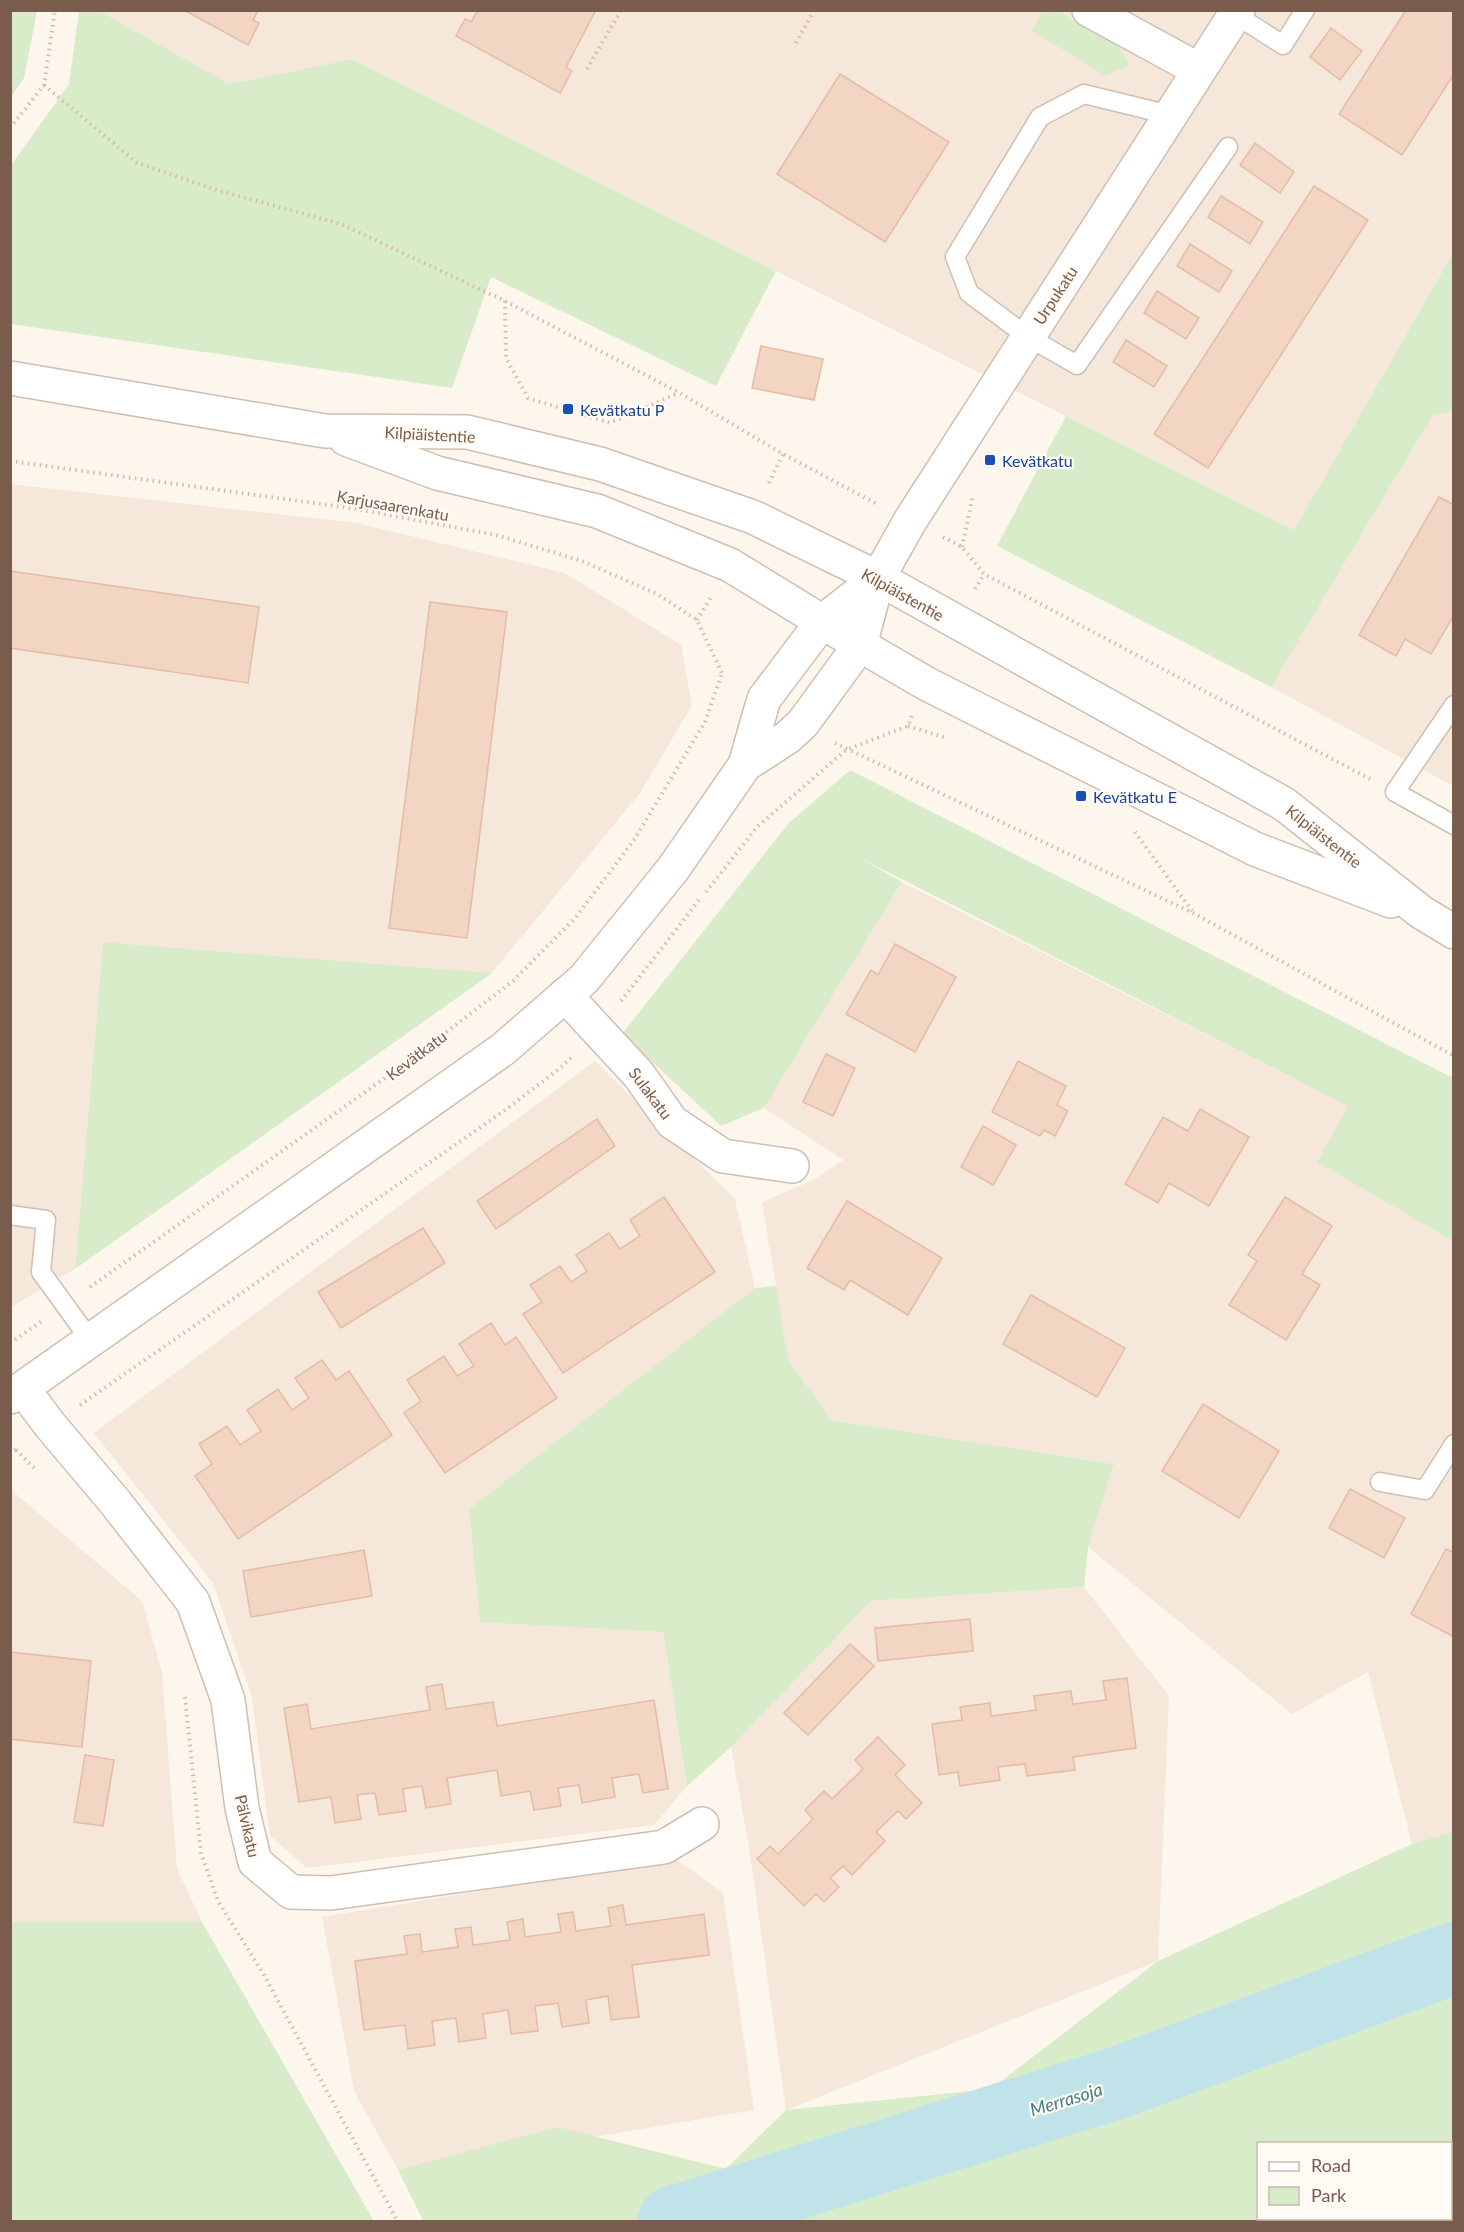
<svg xmlns="http://www.w3.org/2000/svg" width="1464" height="2232" font-family="Lato,sans-serif">
  <rect width="100%" height="100%" fill="#fdf6ec"/>
  <g fill="#f5e8da">
    <path d="M102 11H1453V253L1294 530 352 59 229 84 102 13Z"/>
    <path d="M1453 411V786L1271 687 1432 416Z"/>
    <path d="M11 484 356 523 565 573 681 645 692 705 640 793 492 973 103 942 75 1269 11 1307Z"/>
    <path d="M902 882 1349 1106 1318 1162 1453 1241V1835L1412 1844 1368 1672 1292 1714 1088 1547 1114 1464 831 1420 788 1359 762 1202 813 1180 843 1160 764 1108Z"/>
    <path d="M595 1061 735 1199 755 1288 469 1509 480 1621 663 1632 687 1786 654 1825 307 1868 270 1836 252 1697 213 1583 94 1433Z"/>
    <path d="M10 1489 142 1601 162 1672 177 1869 202 1922H11Z"/>
    <path d="M1084 1587 1169 1696 1158 1961 786 2110 749 1847 731 1747 871 1601Z"/>
    <path d="M676 1859 723 1893 754 2110 398 2170 354 2091 322 1917Z"/>
  </g>
  <g fill="#d8ecc9" fill-rule="evenodd">
    <path d="M11 10 37 11 24 78 11 97Z"/>
    <path d="M79 11H102L103 13 229 84 352 59 776 271 716 386 491 277 452 388 11 324V165L69 84Z"/>
    <path d="M1042 11H1058L1118 46 1130 64 1106 76 1032 31Z"/>
    <path d="M1453 253V411L1432 416 1271 687 997 546 1066 416 1294 530Z"/>
    <path d="M850 770 1453 1078V1241L1317 1162 1348 1106 858 857 902 882 764 1108 721 1126 622 1034 789 823Z"/>
    <path d="M103 942 492 973 75 1269Z"/>
    <path d="M776 1286 788 1359 831 1420 1114 1464 1088 1547 1084 1587 871 1601 731 1747 687 1786 663 1632 480 1622 469 1509 755 1288Z"/>
    <path d="M1453 1832V2221L424 2222 398 2170 557 2127 726 2169 786 2110 991 2089 1158 1961 1412 1844ZM1258 2144H1450V2218H1258Z"/>
    <path d="M11 1922H202L374 2221H11Z"/>
  </g>
  <g fill="none" stroke-linecap="round" stroke-linejoin="round">
    <path stroke="#bfe3e8" stroke-width="72" d="M673 2222 1117 2083 1454 1958"/>
  </g>
  <g fill="#f3d5c3" stroke="#e6bba3" stroke-width="1.5">
    <path d="M184 10H258L253 20 259 23 248 45Z"/>
    <path d="M478 10H596L566 67 572 71 560 93 456 36 465 19 471 22Z"/>
    <path d="M1406 10H1454V74L1402 155 1339 114Z"/>
    <path d="M1331 28 1362 51 1340 80 1310 57Z"/>
    <path d="M840 74 949 142 885 242 777 174Z"/>
    <path d="M1255 143 1294 172 1280 193 1240 165Z"/>
    <path d="M1314 186 1368 220 1208 468 1154 434Z"/>
    <path d="M1221 196 1263 222 1250 244 1208 217Z"/>
    <path d="M1190 244 1232 271 1219 292 1177 266Z"/>
    <path d="M1157 291 1199 318 1186 339 1144 313Z"/>
    <path d="M1126 340 1167 366 1154 387 1113 362Z"/>
    <path d="M761 346 823 359 814 400 752 388Z"/>
    <path d="M1439 497 1454 505V615L1431 654 1405 639 1396 656 1359 635Z"/>
    <path d="M10 571 259 607 248 683 10 648Z"/>
    <path d="M430 602 507 612 467 938 389 928Z"/>
    <path d="M895 944 956 977 915 1052 846 1014 871 970 878 975Z"/>
    <path d="M826 1054 855 1068 833 1116 803 1102Z"/>
    <path d="M1018 1061 1066 1086 1057 1105 1068 1111 1055 1136 1044 1130 1040 1136 992 1112Z"/>
    <path d="M1200 1109 1249 1137 1209 1206 1169 1183 1158 1203 1125 1184 1163 1117 1188 1131Z"/>
    <path d="M597 1119 615 1146 496 1229 477 1201Z"/>
    <path d="M983 1126 1016 1145 993 1185 961 1167Z"/>
    <path d="M664 1197 715 1272 563 1373 523 1314 542 1302 530 1285 560 1266 571 1282 587 1271 576 1255 609 1233 620 1249 640 1236 630 1220Z"/>
    <path d="M1285 1197 1332 1226 1302 1274 1320 1285 1286 1340 1229 1305 1257 1261 1248 1255Z"/>
    <path d="M847 1201 942 1258 908 1315 850 1280 844 1290 807 1268Z"/>
    <path d="M423 1228 445 1263 341 1328 318 1292Z"/>
    <path d="M1031 1295 1125 1348 1097 1397 1003 1344Z"/>
    <path d="M491 1323 505 1345 516 1337 557 1398 445 1473 404 1413 421 1401 407 1380 444 1356 457 1376 474 1366 459 1344Z"/>
    <path d="M322 1360 336 1380 349 1371 392 1435 238 1539 195 1476 212 1464 199 1444 227 1426 240 1445 261 1431 247 1410 278 1389 292 1410 309 1398 295 1378Z"/>
    <path d="M1203 1404 1279 1451 1239 1518 1162 1471Z"/>
    <path d="M1350 1489 1405 1518 1384 1558 1329 1528Z"/>
    <path d="M1446 1549 1454 1553V1637L1411 1614Z"/>
    <path d="M364 1550 372 1596 251 1617 243 1571Z"/>
    <path d="M970 1619 973 1651 878 1661 875 1628Z"/>
    <path d="M850 1644 874 1666 808 1735 784 1713Z"/>
    <path d="M10 1652 91 1661 82 1747 10 1739Z"/>
    <path d="M1127 1678 1136 1748 1073 1757 1075 1770 1027 1776 1025 1764 998 1767 1000 1780 960 1786 958 1772 939 1775 932 1724 962 1720 960 1707 990 1703 991 1716 1036 1710 1034 1696 1071 1691 1073 1704 1106 1700 1103 1681Z"/>
    <path d="M442 1684 446 1709 493 1702 497 1726 654 1700 668 1789 643 1793 639 1774 612 1778 615 1797 582 1803 579 1785 558 1788 561 1806 534 1810 530 1791 501 1796 497 1770 447 1778 451 1804 426 1808 422 1786 403 1789 406 1811 379 1815 375 1793 357 1795 361 1819 335 1823 331 1797 299 1802 284 1708 307 1704 311 1729 430 1710 426 1687Z"/>
    <path d="M878 1737 905 1765 895 1775 922 1803 906 1819 898 1811 876 1832 885 1841 852 1875 843 1866 830 1878 839 1887 824 1902 816 1894 804 1906 757 1859 770 1846 778 1854 813 1819 805 1810 824 1791 832 1799 863 1769 855 1760Z"/>
    <path d="M85 1755 114 1760 103 1826 74 1822Z"/>
    <path d="M623 1905 626 1925 704 1914 709 1955 632 1965 639 2017 611 2020 608 1996 586 2000 589 2023 562 2027 558 2003 535 2006 538 2031 511 2034 508 2010 483 2014 486 2038 459 2042 456 2018 432 2021 435 2045 408 2049 405 2025 364 2030 355 1961 407 1954 404 1936 420 1934 422 1952 458 1947 455 1929 471 1927 473 1945 510 1940 507 1922 523 1919 525 1937 561 1932 558 1914 573 1912 576 1931 611 1926 608 1908Z"/>
  </g>
  <g fill="none" stroke-linecap="round" stroke-linejoin="round">
    <defs>
      <g id="service">
        <path d="M1230 11 1283 45 1305 10"/>
        <path d="M1170 115 1084 94 1040 117 955 257 969 293 1028 337 1077 365 1228 147"/>
        <path d="M1454 705 1395 792 1454 825"/>
        <path d="M10 1215 46 1220 41 1272 91 1341"/>
        <path d="M1380 1482 1425 1490 1454 1444"/>
      </g>
      <g id="minor">
        <path d="M1089 10 1199 70"/>
        <path d="M745 765 788 737 803 723 860 645 878 578 910 521 1238 10"/>
        <path d="M565 995 639 1075 672 1122 723 1156 792 1166"/>
        <path d="M23 1389 50 1425 115 1502 193 1602 228 1700 242 1808 255 1862 291 1892 331 1893 664 1847 702 1824"/>
        <path d="M10 1397 502 1050 584 979 673 869 745 765 764 699 822 622 878 578"/>
      </g>
      <g id="tertiary">
        <path d="M10 378 325 431 467 432 600 464 753 517 878 578 1284 804 1421 912 1454 932"/>
        <path d="M346 439 437 473 597 511 730 565 860 645 927 684 1255 849 1391 901"/>
      </g>
    </defs>
    <use href="#service" stroke="#d1beb0" stroke-width="21"/>
    <use href="#minor" stroke="#d1beb0" stroke-width="36"/>
    <use href="#tertiary" stroke="#d1beb0" stroke-width="36"/>
    <g stroke="#d9b8a5" stroke-width="4" stroke-dasharray="1.5 4.5" stroke-linecap="butt">
      <path d="M796 43 814 10"/>
      <path d="M587 69 621 10"/>
      <path d="M44 85 137 163 217 190 341 224 505 301 678 392 783 454 877 504"/>
      <path d="M10 128 44 85 55 10"/>
      <path d="M505 301 506 358 528 398 610 423 678 393"/>
      <path d="M10 461 357 509 496 535 582 561 657 594 697 620 722 673"/>
      <path d="M769 483 783 454"/>
      <path d="M943 537 962 547 984 574 1370 779"/>
      <path d="M962 547 973 495"/>
      <path d="M975 589 984 574"/>
      <path d="M697 620 711 597"/>
      <path d="M908 726 947 738"/>
      <path d="M835 743 1193 913 1454 1056"/>
      <path d="M1135 832 1192 911"/>
      <path d="M706 892 757 827 846 750 908 726 912 716"/>
      <path d="M621 1001 699 900"/>
      <path d="M90 1287 402 1066 513 981 576 917 634 840 705 722 722 673"/>
      <path d="M10 1343 42 1321"/>
      <path d="M80 1405 504 1111 559 1069 573 1056"/>
      <path d="M16 1450 34 1468"/>
      <path d="M10 1454 19 1447"/>
      <path d="M185 1697 201 1853 218 1901 264 1975 398 2222"/>
      <path d="M1450 2156 1454 2155"/>
      <path d="M1286 2222 1294 2218"/>
      <path d="M1325 2222 1327 2218"/>
    </g>
    <use href="#service" stroke="#fff" stroke-width="18"/>
    <use href="#minor" stroke="#fff" stroke-width="33"/>
    <use href="#tertiary" stroke="#fff" stroke-width="33"/>
  </g>
  <g fill="#1a4fb4" stroke="#fffaf3" stroke-width="2">
    <rect x="562" y="403" width="12" height="12" rx="3"/>
    <rect x="984" y="454" width="12" height="12" rx="3"/>
    <rect x="1075" y="790" width="12" height="12" rx="3"/>
  </g>
  <g text-anchor="middle" dominant-baseline="central" stroke-width="4.5" stroke-linejoin="round" paint-order="stroke">
    <g font-size="16" fill="#7a5c4d" stroke="#fffaf3">
      <text transform="translate(1055 295) rotate(-57)">Urpukatu</text>
      <text transform="translate(430 434) rotate(3)">Kilpiäistentie</text>
      <text transform="translate(393 505) rotate(10)">Karjusaarenkatu</text>
      <text transform="translate(903 594) rotate(29)">Kilpiäistentie</text>
      <text transform="translate(1324 836) rotate(38)">Kilpiäistentie</text>
      <text transform="translate(416 1055) rotate(-37)">Kevätkatu</text>
      <text transform="translate(651 1093) rotate(53)">Sulakatu</text>
      <text transform="translate(248 1826) rotate(77)">Pälvikatu</text>
    </g>
    <g font-size="16" fill="#164399" stroke="#fffaf3" text-anchor="start">
      <text x="580" y="409">Kevätkatu P</text>
      <text x="1002" y="460">Kevätkatu</text>
      <text x="1093" y="796">Kevätkatu E</text>
    </g>
    <g font-size="18" font-style="italic" fill="#437c86" stroke="#fffaf3">
      <text transform="translate(1066 2099) rotate(-17)">Merrasoja</text>
    </g>
  </g>
  <rect width="1464" height="2232" fill="none" stroke="#7a5c4d" stroke-width="24"/>
  <rect x="1257" y="2142" width="195" height="78" fill="#fffaf3" stroke="#cabbb1" stroke-width="1.5"/>
  <rect x="1269" y="2162" width="30" height="9" fill="#ffffff" stroke="#cabbb1" stroke-width="1.5"/>
  <text x="1311" y="2172" font-size="18" fill="#7a5c4d">Road</text>
  <rect x="1269" y="2187" width="30" height="18" fill="#d8ecc9" stroke="#cabbb1" stroke-width="1.5"/>
  <text x="1311" y="2202" font-size="18" fill="#7a5c4d">Park</text>
</svg>
